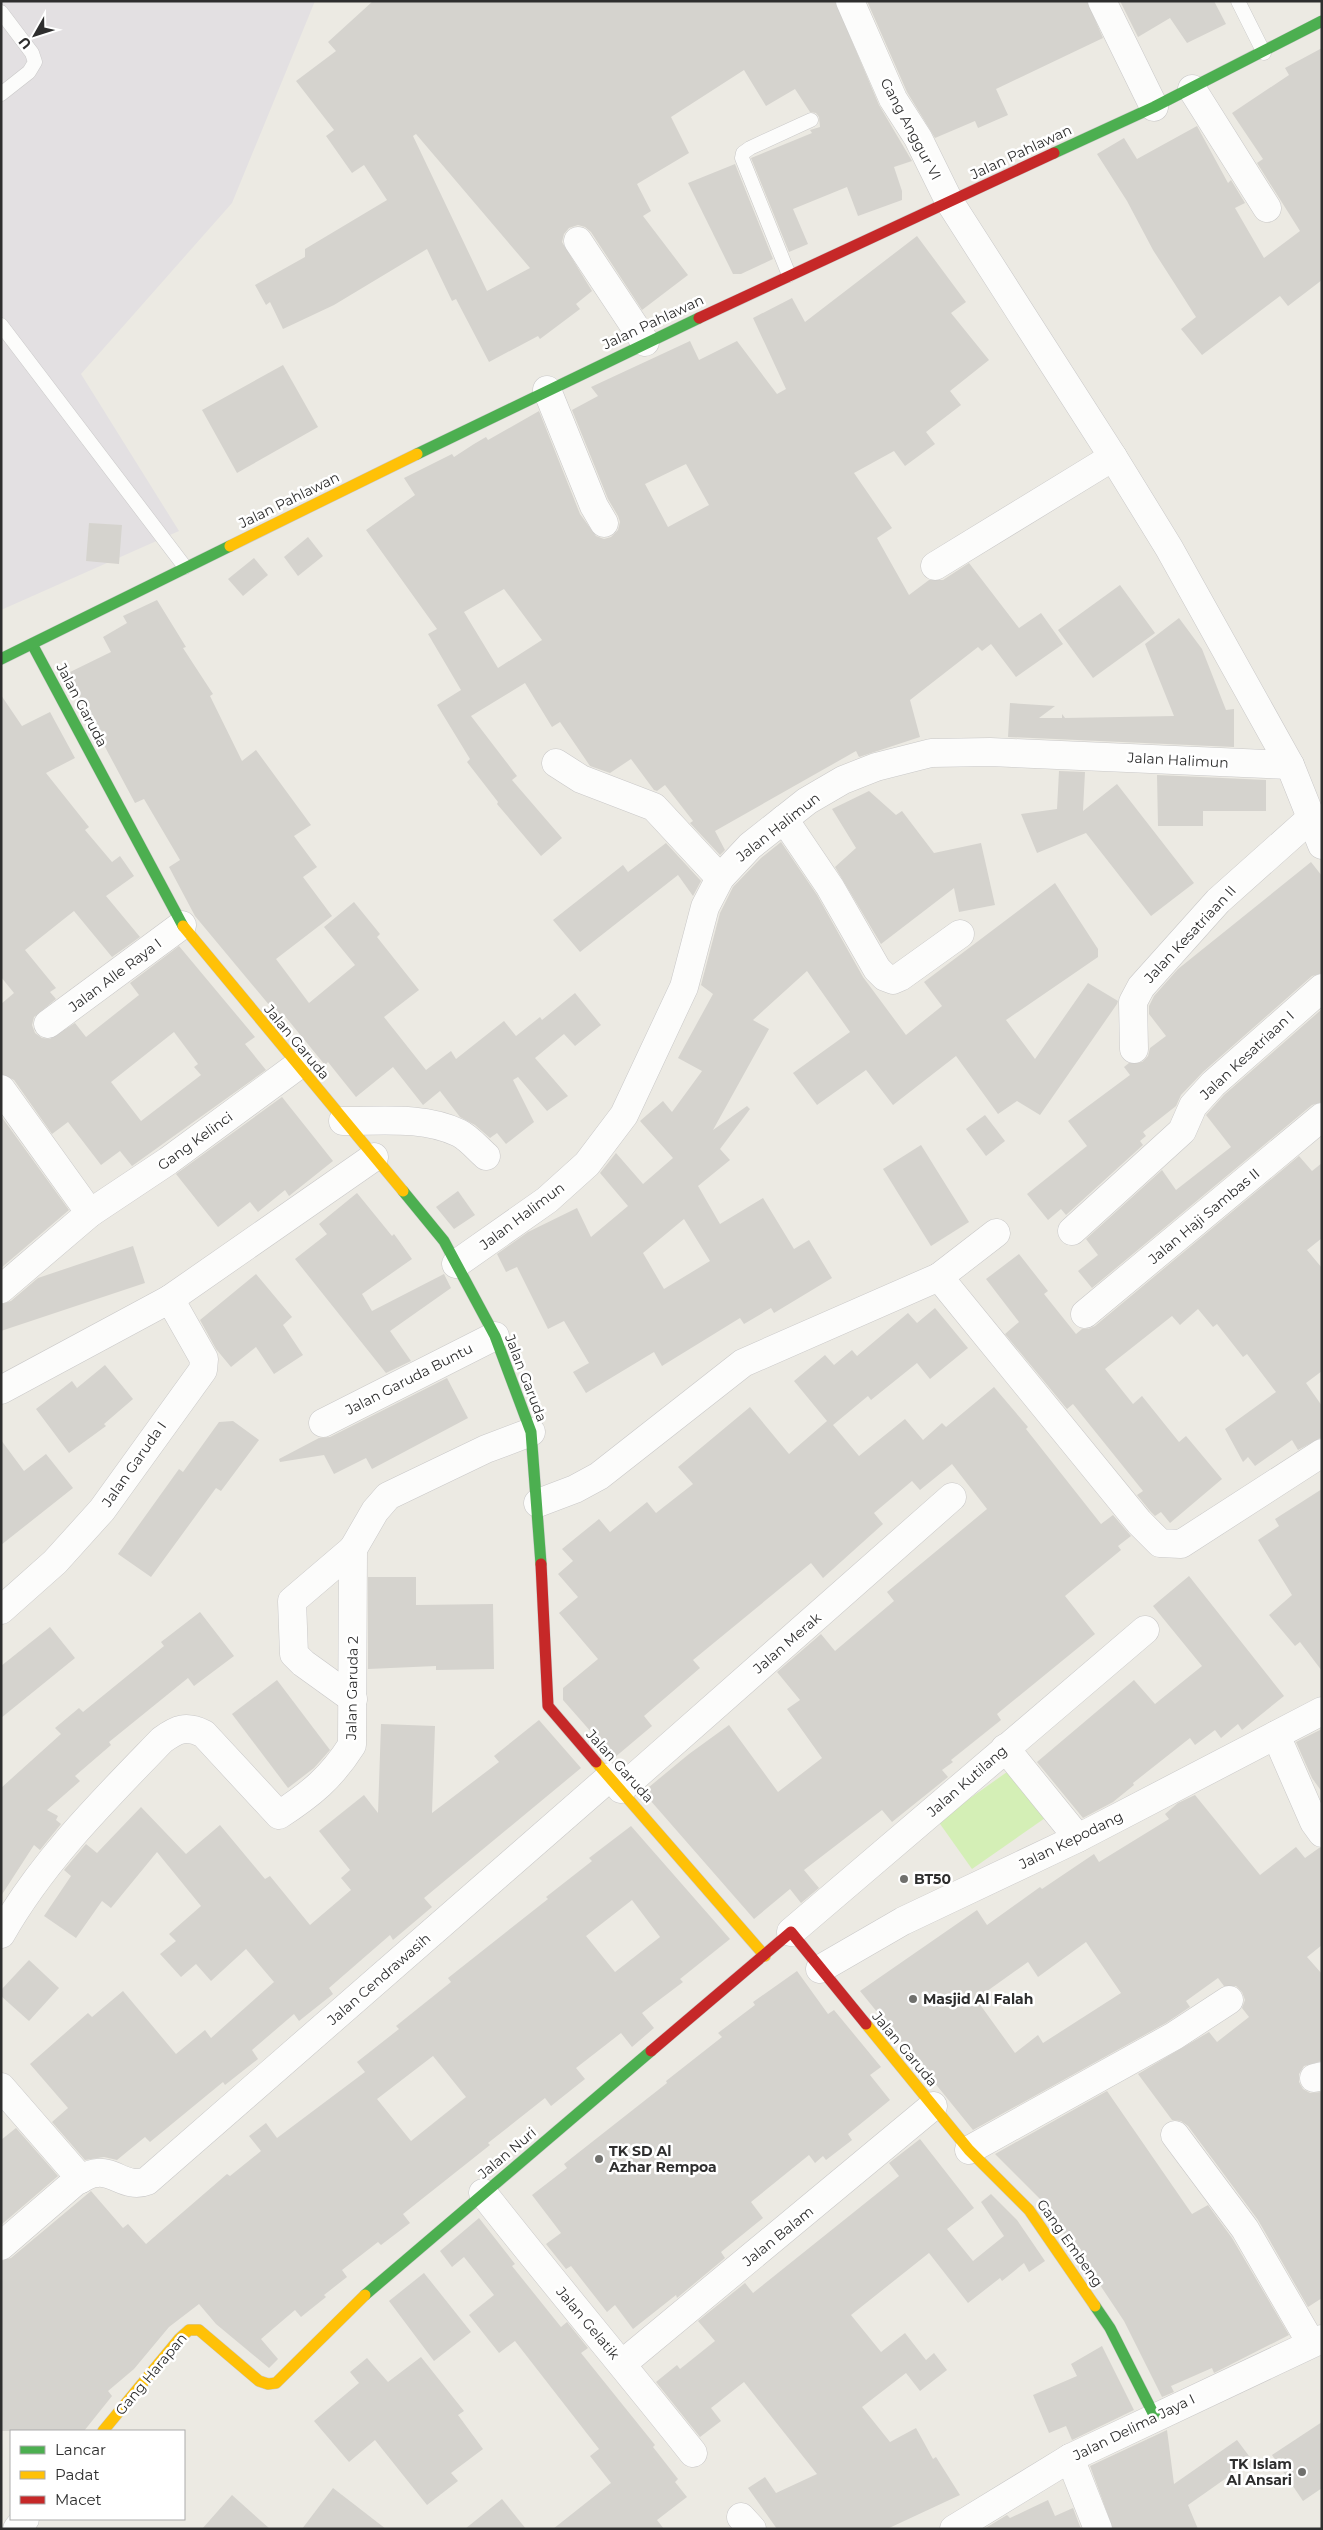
<svg xmlns="http://www.w3.org/2000/svg" width="1323" height="2530" font-family="Montserrat,sans-serif">
  <rect width="100%" height="100%" fill="#eceae3"/>
  <path fill="#e3e0e2" d="M1 1H315L232 203 81 374 179 531 1 610Z"/>
  <path fill="#d4efb6" d="M1014 1767 1048 1816 972 1869 938 1821Z"/>
  <g fill="#d5d3ce" fill-rule="evenodd">
    <path d="M373 1H835L879 105 912 161 894 167 902 191V200L858 216 847 187 793 209 808 244 789 252 751 158 812 133 810 130 820 127 819 117 816 113 810 112 795 89 766 106 744 70 671 117 689 153 637 184 651 211 643 216 688 275 642 310 591 232 585 227 578 225 569 228 564 234 562 242 592 291 576 304 580 309 540 339 538 336 489 362 456 299 452 301 427 249 334 305 283 329 270 302 266 305 255 285 305 257V249L387 200 364 165 352 173 326 136 334 130 296 81 336 51 328 42ZM416 134 530 268 487 291 413 136Z"/>
    <path d="M867 1H1087L1103 38 996 89 1008 115 978 128 975 121 935 138 907 92Z"/>
    <path d="M1120 1H1214L1226 24 1187 43 1170 18 1138 37Z"/>
    <path d="M1322 48V280L1288 306 1280 296 1202 355 1181 329 1196 317 1153 250 1127 201 1097 154 1124 138 1137 159 1197 126 1228 183 1231 180 1245 203 1235 208 1264 258 1300 231 1257 163 1263 159 1232 113 1289 75 1285 68Z"/>
    <path d="M735 164 773 259 741 274H733L688 183Z"/>
    <path d="M917 236 966 302 951 313 989 360 950 391 961 405 926 432 935 444 905 466 894 451 854 473 892 528 877 538 909 595 929 580H943L969 563 1019 628 1041 613 1063 644 1016 677 991 644 982 651 978 647 910 700 920 737 859 757 856 751 715 831 725 850 720 855 690 823 693 821 665 785 657 791 654 790 631 759 610 773 590 766 560 722 552 727 525 683 471 716 517 776 512 780 562 838 541 856 497 804 498 802 467 762 470 759 437 705 461 690 428 634 437 629 366 530 415 495 404 478 452 454 454 457 474 444 486 437 488 440 539 411 580 514 596 536 604 539 611 537 618 530 620 522 618 516 608 499 572 410 598 396 591 387 690 341 699 360 737 341 777 394 786 389 753 318 792 298 805 322ZM686 464 709 505 668 527 645 484ZM504 589 542 640 498 668 464 612Z"/>
    <path d="M283 365 318 427 237 473 202 410Z"/>
    <path d="M89 523 122 525 119 564 86 561Z"/>
    <path d="M308 537 323 556 298 576 284 557Z"/>
    <path d="M254 558 268 575 243 596 228 579Z"/>
    <path d="M1120 585 1155 633 1093 678 1058 630Z"/>
    <path d="M157 600 186 647 183 648 213 694 210 696 242 761 256 750 311 825 294 836 317 867 303 877 332 916 276 959 309 1003 355 965 324 927 354 902 380 934 377 937 419 990 384 1017 426 1070 451 1051 456 1059 504 1021 516 1036 540 1017 542 1020 575 993 601 1025 575 1046 564 1034 535 1058 568 1096 547 1111 518 1077 513 1080 534 1122 506 1144 497 1133 490 1138 475 1125 460 1117 440 1091 423 1105 393 1067 356 1097 328 1062 325 1065 284 1015 280 1018 195 916 169 867 180 860 144 799 135 803 66 674 111 652 103 637 127 623 123 616Z"/>
    <path d="M1179 618 1202 649 1226 710 1234 709V747L1008 737 1010 703 1055 706 1039 718H1062V714L1065 718 1174 716 1145 644Z"/>
    <path d="M1 695 22 726 50 712 75 758 46 773 89 827 85 830 112 862 120 856 134 876 106 896 140 937 112 957 74 911 25 950 56 988 50 992 56 999 34 1017 32 1025 35 1033 42 1038 50 1039 75 1023 86 1037 139 995 130 983 179 946 255 1037 245 1044 266 1070 132 1166 120 1151 101 1165 68 1122 52 1134 14 1080 1 1074V1004L14 993 1 977ZM174 1032 198 1064 194 1067 201 1075 141 1121 111 1082Z"/>
    <path d="M1059 771 1085 772 1083 811 1117 784 1194 883 1151 916 1086 833 1037 853 1021 814 1057 809Z"/>
    <path d="M1157 775 1266 780V811H1203V826H1158Z"/>
    <path d="M869 791 896 815 902 811 934 853 981 843 995 905 959 912 954 888 881 944 835 867 856 848 832 809Z"/>
    <path d="M781 842 817 895 863 977 906 1035 942 1006 924 982 1055 883 1098 949V957L1006 1020 1035 1059 1088 983 1118 1001 1117 1004 1040 1115 1017 1101 998 1114 956 1056 893 1105 866 1070 817 1105 793 1073 850 1032 807 971 753 1020 769 1029 713 1130 747 1106 750 1109 720 1149 730 1160 698 1186 720 1224 763 1198 794 1249 809 1240 832 1278 774 1313 771 1308 744 1324 740 1318 662 1366 654 1352 586 1393 573 1372 589 1363 564 1321 548 1329 517 1267 506 1272 497 1254 528 1232 577 1208 591 1237 628 1206 600 1173 616 1153 643 1184 673 1158 640 1121 663 1101 672 1112 702 1071 678 1058 713 994 701 985 720 913 733 887 761 858ZM684 1219 710 1261 664 1289 643 1253Z"/>
    <path d="M666 843 701 881 693 896 678 875 580 952 553 920 623 865 628 872Z"/>
    <path d="M1311 862 1322 876V973L1312 976 1203 1072 1181 1095 1176 1106 1143 1132 1146 1136 1140 1141 1143 1145 1066 1215 1061 1209 1048 1220 1027 1194 1087 1146 1068 1121 1130 1075 1124 1067 1129 1063 1142 1062 1148 1056 1150 1048 1166 1036 1149 1014V1006L1154 996 1178 969Z"/>
    <path d="M1322 1009V1102L1312 1105 1092 1288 1078 1271 1098 1255 1086 1239 1162 1170 1176 1190 1231 1147 1206 1115 1224 1095Z"/>
    <path d="M282 1097 333 1161 289 1196 285 1190 258 1212 250 1202 218 1227 176 1174Z"/>
    <path d="M985 1115 1005 1141 986 1156 966 1129Z"/>
    <path d="M1 1116 69 1210 1 1268Z"/>
    <path d="M921 1145 969 1222 931 1246 883 1169Z"/>
    <path d="M1299 1156 1312 1171 1322 1163V1238L1307 1250 1322 1268V1371L1306 1383 1322 1406V1437L1298 1450 1292 1440 1255 1466 1248 1457 1243 1462 1225 1429 1276 1392 1247 1354 1243 1357 1217 1324 1213 1327 1198 1309 1180 1325 1172 1316 1105 1369 1133 1404 1142 1396 1179 1442 1186 1436 1222 1479 1170 1523 1161 1512 1155 1516 1151 1512 1137 1495 1143 1491 1073 1404 1067 1409 1005 1334 1019 1322 986 1279 1019 1254 1048 1291 1044 1294 1076 1334 1082 1329H1088L1095 1326Z"/>
    <path d="M458 1191 475 1215 454 1229 436 1207Z"/>
    <path d="M357 1193 392 1236 394 1234 412 1259 362 1294 372 1311 444 1274 451 1288 390 1331 411 1361 386 1373 295 1259 327 1234 319 1224Z"/>
    <path d="M133 1246 145 1283 1 1331V1304L11 1301 38 1278Z"/>
    <path d="M256 1274 292 1317 283 1325 303 1355 274 1374 256 1347 231 1367 216 1349 200 1320Z"/>
    <path d="M935 1308 968 1348 930 1379 917 1363 871 1400 868 1396 833 1425 859 1456 905 1419 923 1440 942 1423 946 1427 994 1387 1028 1427 1026 1429 1101 1524 1113 1515 1131 1536 1118 1546 1121 1550 1065 1596 1095 1634 997 1714 1001 1720 951 1760 953 1762 942 1770 948 1777 892 1822 882 1810 804 1870 819 1888 801 1903 790 1889 754 1919 643 1792 689 1754 729 1725 778 1792 822 1758 787 1709 800 1700 777 1672 821 1634 835 1651 894 1601 887 1592 987 1509 952 1464 920 1490 912 1481 874 1513 883 1524 823 1578 811 1563 693 1660 700 1668 644 1716 652 1726 614 1758 563 1700V1688L598 1659 559 1613 578 1597 558 1574 573 1561 562 1549 599 1519 610 1532 647 1502 656 1513 693 1484 678 1467 750 1407 789 1454 827 1421 794 1381 825 1355 834 1365 852 1350 857 1356 908 1313 917 1323Z"/>
    <path d="M105 1365 133 1399 104 1424 106 1426 69 1453 36 1409 72 1381 77 1388Z"/>
    <path d="M447 1378 468 1418 372 1469 366 1458 334 1474 324 1455 280 1462 279 1459 319 1438 330 1437Z"/>
    <path d="M233 1421 259 1440 221 1491 216 1488 151 1577 118 1554 179 1469 183 1472 219 1422Z"/>
    <path d="M1 1440 24 1471 46 1454 73 1488 1 1545Z"/>
    <path d="M1322 1489V1671L1300 1642 1295 1646 1269 1615 1292 1595 1258 1540 1279 1526 1275 1519Z"/>
    <path d="M1189 1576 1284 1696 1242 1730 1238 1724 1221 1738 1215 1730 1195 1745 1190 1738 1133 1783 1134 1785 1113 1802 1083 1818 1037 1762 1134 1680 1155 1704 1202 1666 1153 1606Z"/>
    <path d="M368 1577H416V1605L493 1604 494 1669 436 1670V1666L368 1669Z"/>
    <path d="M200 1612 234 1656 194 1686 188 1678 109 1742 111 1745 75 1776 80 1781 47 1810 58 1816 56 1820 61 1824 40 1850 34 1845 1 1896V1788L61 1734 55 1728 79 1708 83 1712 164 1646 161 1642Z"/>
    <path d="M50 1627 75 1658 1 1718V1666Z"/>
    <path d="M277 1680 330 1750 314 1768 288 1788 232 1714Z"/>
    <path d="M539 1720 581 1768 424 1898 432 1907 393 1940 390 1935 329 1988 333 1994 299 2021 294 2014 252 2050 258 2059 225 2085 223 2082 150 2142 145 2137 117 2160 104 2157 85 2160 52 2122 68 2108 30 2064 88 2013 92 2017 123 1991 176 2054 205 2030 211 2038 274 1982 246 1949 211 1981 196 1964 181 1977 160 1954 176 1941 169 1934 201 1906 157 1852 111 1908 102 1901 76 1938 44 1916 71 1876 64 1870 86 1844 97 1853 141 1807 186 1854 220 1825 265 1879 270 1876 310 1925 351 1890 341 1878 350 1870 319 1831 364 1795 378 1813 381 1724 435 1726 432 1813 499 1762 494 1756Z"/>
    <path d="M1322 1729V1792L1312 1778 1296 1742Z"/>
    <path d="M1195 1795 1260 1875 1296 1847 1305 1858 1319 1848H1322V1945L1307 1957 1322 1974V2061L1304 2066 1299 2074V2082L1303 2089 1310 2093 1322 2092V2298L1308 2307 1258 2220 1188 2126 1181 2121 1172 2120 1138 2074 1209 2032 1217 2042 1249 2017 1242 2008 1245 2000 1242 1992 1236 1986H1224L1218 1978 1186 2001 1190 2007 1166 2023 973 2130 860 1991 977 1910 987 1925 1040 1887 1042 1889 1094 1854 1099 1862 1169 1819 1165 1814 1178 1803ZM1086 1942 1121 1993 1043 2043 1038 2035 1015 2053 976 1999 1028 1962 1038 1977Z"/>
    <path d="M631 1826 730 1939 680 1979 683 1982 642 2013 654 2028 632 2047 621 2033 576 2068 585 2079 551 2106 545 2098 488 2143 490 2145 403 2214 410 2223 381 2245 378 2242 342 2270 347 2277 324 2295 326 2297 301 2317 295 2310 261 2339 278 2359 269 2368 216 2324 199 2304 169 2327 134 2369 108 2391 112 2396 84 2431H1V2261L11 2258 91 2191 123 2228 128 2224 146 2244 227 2174 230 2176 261 2151 249 2136 266 2123 277 2138 365 2072 357 2062 399 2029 396 2026 451 1982 448 1978 548 1899 546 1897 592 1861 589 1858ZM632 1900 660 1937 615 1972 586 1936ZM433 2056 466 2097 411 2141 377 2099Z"/>
    <path d="M29 1960 59 1988 29 2021 1 1996V1990Z"/>
    <path d="M797 1971 828 2014 834 2010 881 2067 870 2075 890 2100 848 2134 852 2140 826 2160 823 2156 815 2163 809 2155 751 2202 763 2218 721 2252 725 2258 677 2298 676 2295 633 2329 615 2305 607 2312 571 2266 566 2269 546 2244 561 2233 532 2195 567 2168 564 2164 667 2083 666 2081 722 2037 718 2033 755 2005 753 2002Z"/>
    <path d="M1107 2091 1192 2214 1208 2205 1232 2238 1289 2335 1214 2373 1212 2368 1171 2386 1174 2392 1162 2397 1124 2321 1094 2276 1097 2274 1072 2242 1070 2243 1040 2199 995 2154Z"/>
    <path d="M16 2128 58 2176 1 2225V2140Z"/>
    <path d="M920 2139 974 2208 947 2229 973 2261 1004 2236 981 2202 991 2194 1017 2220 1045 2261 1029 2272 1024 2263 1002 2281 1000 2278 968 2303 929 2253 851 2315 881 2352 905 2333 926 2360 934 2353 947 2370 920 2391 906 2373 862 2407 890 2442 916 2428 933 2459 936 2457 960 2495 887 2529H777L748 2488 765 2477 776 2493 817 2474 744 2382 711 2408 721 2421 700 2437 656 2382 677 2365 680 2369 715 2341 698 2321 745 2283 753 2293 899 2176 889 2163Z"/>
    <path d="M479 2218 515 2264 512 2266 561 2327 567 2322 588 2348 581 2353 655 2445 653 2447 678 2479 675 2482 687 2497 657 2520 664 2529H553L611 2483 590 2456 599 2449 515 2341 499 2353 469 2315 494 2295 464 2257 452 2267 440 2251Z"/>
    <path d="M424 2273 471 2332 434 2361 389 2301Z"/>
    <path d="M1102 2346 1134 2410 1072 2440 1066 2426 1049 2433 1033 2395 1077 2376 1071 2364Z"/>
    <path d="M421 2357 464 2411 458 2415 483 2449 451 2473 458 2481 427 2505 375 2440 349 2462 314 2421 359 2383 350 2372 367 2358 388 2382Z"/>
    <path d="M1322 2422V2488L1303 2501 1272 2455Z"/>
    <path d="M1167 2430 1174 2484 1237 2440 1252 2460 1188 2505 1198 2529H1113L1090 2466Z"/>
    <path d="M333 2488 386 2529H302Z"/>
    <path d="M232 2495 270 2529H202Z"/>
    <path d="M502 2499 526 2529H465Z"/>
    <path d="M1048 2500 1055 2516 1073 2508 1081 2529H984L1007 2515 1010 2518Z"/>
  </g>
  <g fill="none" stroke-linecap="round" stroke-linejoin="round">
    <defs>
      <g id="lane">
        <path d="M1238 1 1264 53"/>
        <path d="M1 12 32 53 35 62 29 72 1 94"/>
        <path d="M789 275 742 158 743 153 750 148 811 120"/>
        <path d="M1 325 185 567"/>
      </g>
      <g id="street">
        <path d="M850 1 893 99 918 138 949 201 1113 457 1169 548 1290 765 1322 845"/>
        <path d="M1102 1 1154 107"/>
        <path d="M1192 89 1267 208"/>
        <path d="M578 241 645 342"/>
        <path d="M547 390 594 506 604 523"/>
        <path d="M935 566 1113 457"/>
        <path d="M556 763 581 779 654 807 720 878"/>
        <path d="M784 819 830 887 877 969 885 977 893 980 900 977 960 934"/>
        <path d="M48 1024 182 925"/>
        <path d="M1134 1049 1133 1002 1141 987 1218 901 1310 819"/>
        <path d="M1 1089 90 1213 1 1289"/>
        <path d="M343 1121C381 1121 424 1116 459 1133 469 1138 478 1149 486 1156"/>
        <path d="M90 1213 168 1161 297 1066"/>
        <path d="M1072 1231 1182 1131 1193 1106 1213 1084 1322 988"/>
        <path d="M456 1264 547 1200 587 1164 624 1115 684 987 705 907 720 878 750 846 807 801 843 780 876 767 931 753 990 752 1290 765"/>
        <path d="M939 1277 996 1233"/>
        <path d="M170 1299 374 1157"/>
        <path d="M1085 1314 1322 1117"/>
        <path d="M1 1390 170 1299 204 1359 203 1370 102 1510 55 1562 1 1610"/>
        <path d="M323 1423 495 1336"/>
        <path d="M538 1503 575 1489 599 1476 743 1363 939 1277 1139 1522 1160 1543 1181 1544 1322 1453"/>
        <path d="M353 1699 303 1663 294 1654 292 1601 353 1549"/>
        <path d="M1276 1735 1314 1822 1322 1833"/>
        <path d="M1005 1748 1078 1838"/>
        <path d="M621 1789 952 1497"/>
        <path d="M791 1932 1145 1630"/>
        <path d="M1 1934C43 1860 104 1800 162 1740 177 1729 186 1725 204 1734L279 1815C311 1794 331 1778 352 1745L353 1549 375 1511 388 1496 486 1449 531 1432"/>
        <path d="M820 1969 903 1921 1078 1838 1322 1711"/>
        <path d="M1314 2078 1322 2076"/>
        <path d="M1 2087 81 2179"/>
        <path d="M1175 2135 1245 2229 1311 2343"/>
        <path d="M969 2150 1174 2036 1229 2000"/>
        <path d="M483 2193C552 2281 624 2366 693 2453"/>
        <path d="M1 2246 75 2182C81 2179 90 2173 97 2173 115 2171 127 2189 147 2181L610 1777"/>
        <path d="M622 2364 933 2106"/>
        <path d="M1070 2458 1098 2529"/>
        <path d="M741 2517 752 2529"/>
        <path d="M17 2529 25 2519"/>
        <path d="M954 2529 1070 2458 1322 2339"/>
      </g>
      <g id="fast">
        <path d="M1054 153 1154 107 1322 21"/>
        <path d="M417 454 699 318"/>
        <path d="M32 644 183 926"/>
        <path d="M1 659 230 546"/>
        <path d="M403 1191 444 1241 495 1336 531 1432 541 1564"/>
        <path d="M365 2295 651 2051"/>
        <path d="M1095 2306 1110 2328 1155 2417"/>
      </g>
      <g id="slow">
        <path d="M230 546 417 454"/>
        <path d="M183 926 403 1191"/>
        <path d="M596 1762 765 1956"/>
        <path d="M866 2024 969 2150 1029 2210 1095 2306"/>
        <path d="M103 2431 179 2339 189 2330H199L259 2381 268 2384 276 2383 365 2295"/>
      </g>
      <g id="jam">
        <path d="M699 318 1054 153"/>
        <path d="M541 1564 548 1706 596 1762"/>
        <path d="M651 2051 791 1932 866 2024"/>
      </g>
    </defs>
    <use href="#lane" stroke="#c9c8c8" stroke-width="15"/>
    <use href="#street" stroke="#c9c8c8" stroke-width="29"/>
    <use href="#fast" stroke="#c9c8c8" stroke-width="12"/>
    <use href="#slow" stroke="#c9c8c8" stroke-width="12"/>
    <use href="#jam" stroke="#c9c8c8" stroke-width="12"/>
    <use href="#lane" stroke="#fcfcfb" stroke-width="14"/>
    <use href="#street" stroke="#fcfcfb" stroke-width="28"/>
    <use href="#fast" stroke="#4caf50" stroke-width="11"/>
    <use href="#slow" stroke="#ffc107" stroke-width="11"/>
    <use href="#jam" stroke="#c62828" stroke-width="11"/>
  </g>
  <g fill="#70706d" stroke="#fff" stroke-width="2">
    <circle cx="904" cy="1879" r="5"/>
    <circle cx="913" cy="1999" r="5"/>
    <circle cx="599" cy="2159" r="5"/>
    <circle cx="1302" cy="2472" r="5"/>
  </g>
  <g text-anchor="middle" dominant-baseline="central" stroke-width="5" stroke-linejoin="round" paint-order="stroke">
    <g font-size="14" fill="#2e2e2e" stroke="#fff">
      <text transform="translate(911 129) rotate(62)">Gang Anggur VI</text>
      <text transform="translate(1021 152) rotate(-25)">Jalan Pahlawan</text>
      <text transform="translate(653 322) rotate(-25)">Jalan Pahlawan</text>
      <text transform="translate(289 500) rotate(-26)">Jalan Pahlawan</text>
      <text transform="translate(82 705) rotate(62)">Jalan Garuda</text>
      <text transform="translate(1178 760) rotate(3)">Jalan Halimun</text>
      <text transform="translate(778 827) rotate(-38)">Jalan Halimun</text>
      <text transform="translate(1190 934) rotate(-47)">Jalan Kesatriaan II</text>
      <text transform="translate(115 975) rotate(-37)">Jalan Alle Raya I</text>
      <text transform="translate(297 1042) rotate(50)">Jalan Garuda</text>
      <text transform="translate(1247 1055) rotate(-43)">Jalan Kesatriaan I</text>
      <text transform="translate(195 1141) rotate(-36)">Gang Kelinci</text>
      <text transform="translate(522 1216) rotate(-37)">Jalan Halimun</text>
      <text transform="translate(1204 1216) rotate(-40)">Jalan Haji Sambas II</text>
      <text transform="translate(526 1378) rotate(69)">Jalan Garuda</text>
      <text transform="translate(409 1379) rotate(-27)">Jalan Garuda Buntu</text>
      <text transform="translate(134 1464) rotate(-55)">Jalan Garuda I</text>
      <text transform="translate(787 1643) rotate(-41)">Jalan Merak</text>
      <text transform="translate(352 1688) rotate(-89)">Jalan Garuda 2</text>
      <text transform="translate(620 1766) rotate(48)">Jalan Garuda</text>
      <text transform="translate(967 1781) rotate(-41)">Jalan Kutilang</text>
      <text transform="translate(1071 1840) rotate(-26)">Jalan Kepodang</text>
      <text transform="translate(379 1979) rotate(-41)">Jalan Cendrawasih</text>
      <text transform="translate(905 2049) rotate(50)">Jalan Garuda</text>
      <text transform="translate(507 2153) rotate(-40)">Jalan Nuri</text>
      <text transform="translate(778 2236) rotate(-39)">Jalan Balam</text>
      <text transform="translate(1070 2243) rotate(55)">Gang Embeng</text>
      <text transform="translate(588 2323) rotate(50)">Jalan Gelatik</text>
      <text transform="translate(151 2374) rotate(-50)">Gang Harapan</text>
      <text transform="translate(1134 2427) rotate(-26)">Jalan Delima Jaya I</text>
    </g>
    <g font-size="14" font-weight="bold" fill="#2e2e2e" stroke="#fff" text-anchor="start">
      <text x="914" y="1879">BT50</text>
      <text x="923" y="1999">Masjid Al Falah</text>
      <text x="609" y="2151">TK SD Al<tspan x="609" dy="16">Azhar Rempoa</tspan></text>
      <text x="1292" y="2464" text-anchor="end">TK Islam<tspan x="1292" dy="16">Al Ansari</tspan></text>
    </g>
  </g>
  <rect width="1323" height="2530" fill="none" stroke="#2e2e2e" stroke-width="5"/>
  <rect x="10" y="2430" width="175" height="90" fill="#ffffff" stroke="#ababab"/>
  <rect x="20" y="2446" width="25" height="8" fill="#4caf50" stroke="#ababab"/>
  <text x="55" y="2455" font-size="15" fill="#2e2e2e">Lancar</text>
  <rect x="20" y="2471" width="25" height="8" fill="#ffc107" stroke="#ababab"/>
  <text x="55" y="2480" font-size="15" fill="#2e2e2e">Padat</text>
  <rect x="20" y="2496" width="25" height="8" fill="#c62828" stroke="#ababab"/>
  <text x="55" y="2505" font-size="15" fill="#2e2e2e">Macet</text>
  <g transform="translate(35 35) rotate(231)" stroke="#ffffff" stroke-width="4" paint-order="stroke">
  <path d="M0-4L9 19L0 12L-9 19Z" fill="#2e2e2e"/>
  <text y="-8" font-size="14" font-weight="bold" text-anchor="middle" fill="#2e2e2e">U</text>
  </g>
</svg>
